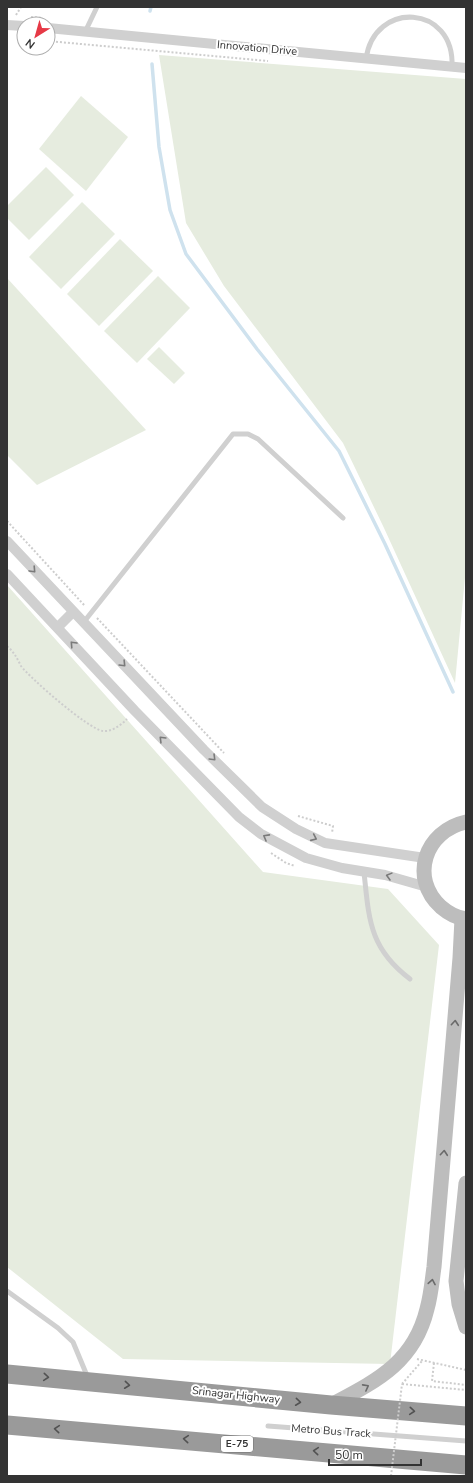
<svg xmlns="http://www.w3.org/2000/svg" width="473" height="1483" font-family="'Nunito Sans',sans-serif">
  <rect width="100%" height="100%" fill="#fff"/>
  <g fill="#e6ecdf">
    <path d="M159 55 466 79V567L455 683 384 528 343 443 224 286 186 223Z"/>
    <path d="M81 96 128 137 86 191 39 149Z"/>
    <path d="M46 167 74 195 29 240 7 218V206Z"/>
    <path d="M82 202 115 234 61 289 29 257Z"/>
    <path d="M120 239 153 271 99 326 67 294Z"/>
    <path d="M158 276 190 308 137 363 104 331Z"/>
    <path d="M7 278 146 430 37 485 7 455Z"/>
    <path d="M159 347 185 373 174 384 147 359Z"/>
    <path d="M7 585 263 872 388 889 439 945 390 1364 123 1359 7 1267Z"/>
  </g>
  <g fill="none" stroke-linecap="round" stroke-linejoin="round">
    <g stroke="#cfe2ee" stroke-width="3.5">
      <path d="M150 11 151 7"/>
      <path d="M152 64 159 147 170 210 186 254 257 349 339 451 385 544 453 692"/>
    </g>
    <g stroke="#cdcdcd" stroke-width="2" stroke-dasharray="2 2" stroke-linecap="butt">
      <path d="M16 15 21 7"/>
      <path d="M31 17 43 18"/>
      <path d="M48 41 268 61"/>
      <path d="M7 521 85 606"/>
      <path d="M97 618 224 753"/>
      <path d="M7 646C14 652 17 658 21 666 30 678 88 729 103 731 112 732 121 725 127 719"/>
      <path d="M298 816 333 826 332 833"/>
      <path d="M271 853 286 863 295 866"/>
      <path d="M417 1359 466 1370"/>
      <path d="M434 1363 432 1381 466 1385"/>
      <path d="M402 1384 466 1390"/>
      <path d="M402 1384 422 1361"/>
    </g>
    <g stroke="#d0d0d0" stroke-width="5">
      <path d="M85 32 97 7"/>
      <path d="M366 59C374 0 455 4 452 67"/>
      <path d="M83 623 233 434H248L258 439 343 518"/>
      <path d="M364 872C369 919 369 948 410 979"/>
      <path d="M7 1291 58 1328 73 1342 88 1378"/>
      <path d="M268 1426 466 1441"/>
    </g>
    <g stroke="#d0d0d0" stroke-width="10">
      <path d="M7 25 24 26"/>
      <path d="M48 28 466 68"/>
      <path d="M7 541 204 750 262 807 296 829 325 843 425 858"/>
      <path d="M7 574 135 711 239 817 261 834 306 858 342 868 385 875 427 887"/>
      <path d="M58 627 73 612"/>
    </g>
    <g stroke="#bdbdbd" stroke-width="15">
      <path d="M466 822C425 831 409 878 441 907 448 913 457 918 466 919"/>
      <path d="M466 1183 456 1281 459 1304 466 1327"/>
      <path d="M331 1405C376 1381 414 1363 427 1309 431 1295 432 1281 434 1267L460 958 462 919"/>
    </g>
    <g stroke="#9a9a9a" stroke-width="19">
      <path d="M7 1374 331 1405 466 1416"/>
      <path d="M7 1425 466 1465"/>
    </g>
    <path stroke="#cdcdcd" stroke-width="2" stroke-dasharray="2 2" stroke-linecap="butt" d="M391 1476 402 1384"/>
  </g>
  <defs><path id="oneway-chevron" d="M-2-3.5L2.5 0L-2 3.5" fill="none" stroke-width="1.6" stroke-linecap="round" stroke-linejoin="round"/></defs>
  <g stroke="#7a7a7a">
    <use href="#oneway-chevron" transform="translate(33 570) rotate(47)"/>
    <use href="#oneway-chevron" transform="translate(73 644) rotate(-133)"/>
    <use href="#oneway-chevron" transform="translate(123 664) rotate(46)"/>
    <use href="#oneway-chevron" transform="translate(162 739) rotate(-135)"/>
    <use href="#oneway-chevron" transform="translate(213 758) rotate(45)"/>
    <use href="#oneway-chevron" transform="translate(266 837) rotate(-151)"/>
    <use href="#oneway-chevron" transform="translate(314 838) rotate(24)"/>
    <use href="#oneway-chevron" transform="translate(389 876) rotate(-165)"/>
  </g>
  <g stroke="#6a6a6a">
    <use href="#oneway-chevron" transform="translate(455 1023) rotate(-85)"/>
    <use href="#oneway-chevron" transform="translate(444 1153) rotate(-85)"/>
    <use href="#oneway-chevron" transform="translate(432 1282) rotate(-80)"/>
    <use href="#oneway-chevron" transform="translate(366 1387) rotate(-28)"/>
  </g>
  <g stroke="#525252">
    <use href="#oneway-chevron" transform="translate(46 1377) rotate(5)"/>
    <use href="#oneway-chevron" transform="translate(127 1385) rotate(6)"/>
    <use href="#oneway-chevron" transform="translate(298 1402) rotate(6)"/>
    <use href="#oneway-chevron" transform="translate(412 1411) rotate(5)"/>
    <use href="#oneway-chevron" transform="translate(57 1429) rotate(-175)"/>
    <use href="#oneway-chevron" transform="translate(186 1439) rotate(-175)"/>
    <use href="#oneway-chevron" transform="translate(316 1451) rotate(-175)"/>
  </g>
  <g text-anchor="middle" dominant-baseline="central" stroke-width="4" stroke-linejoin="round" paint-order="stroke">
    <rect fill="#fff" stroke="#707070" stroke-width="1" x="221" y="1436" width="32" height="16" rx="3"/>
    <g font-size="10" font-weight="bold" fill="#333">
      <text x="237" y="1444">E-75</text>
    </g>
    <g font-size="11" fill="#333" stroke="#fff">
      <text transform="translate(257 48) rotate(5)">Innovation Drive</text>
      <text transform="translate(236 1395) rotate(6)">Srinagar Highway</text>
      <text transform="translate(331 1431) rotate(4)">Metro Bus Track</text>
    </g>
  </g>
  <rect width="473" height="1483" fill="none" stroke="#333333" stroke-width="16"/>
  <g transform="translate(36 36) rotate(217)"><circle r="19" fill="#ffffff" stroke="#adadad"/>
  <path d="M0-3L7 15L0 10L-7 15Z" fill="#e63946"/>
  <text y="-6" font-size="11" font-weight="bold" text-anchor="middle" fill="#333333">N</text>
  </g>
  <path d="M329 1459v6h92v-6" fill="none" stroke="#333333" stroke-width="2"/>
  <text x="335" y="1459" font-size="12" fill="#333333" stroke="#ffffff" stroke-width="3" paint-order="stroke">50 m</text>
</svg>
